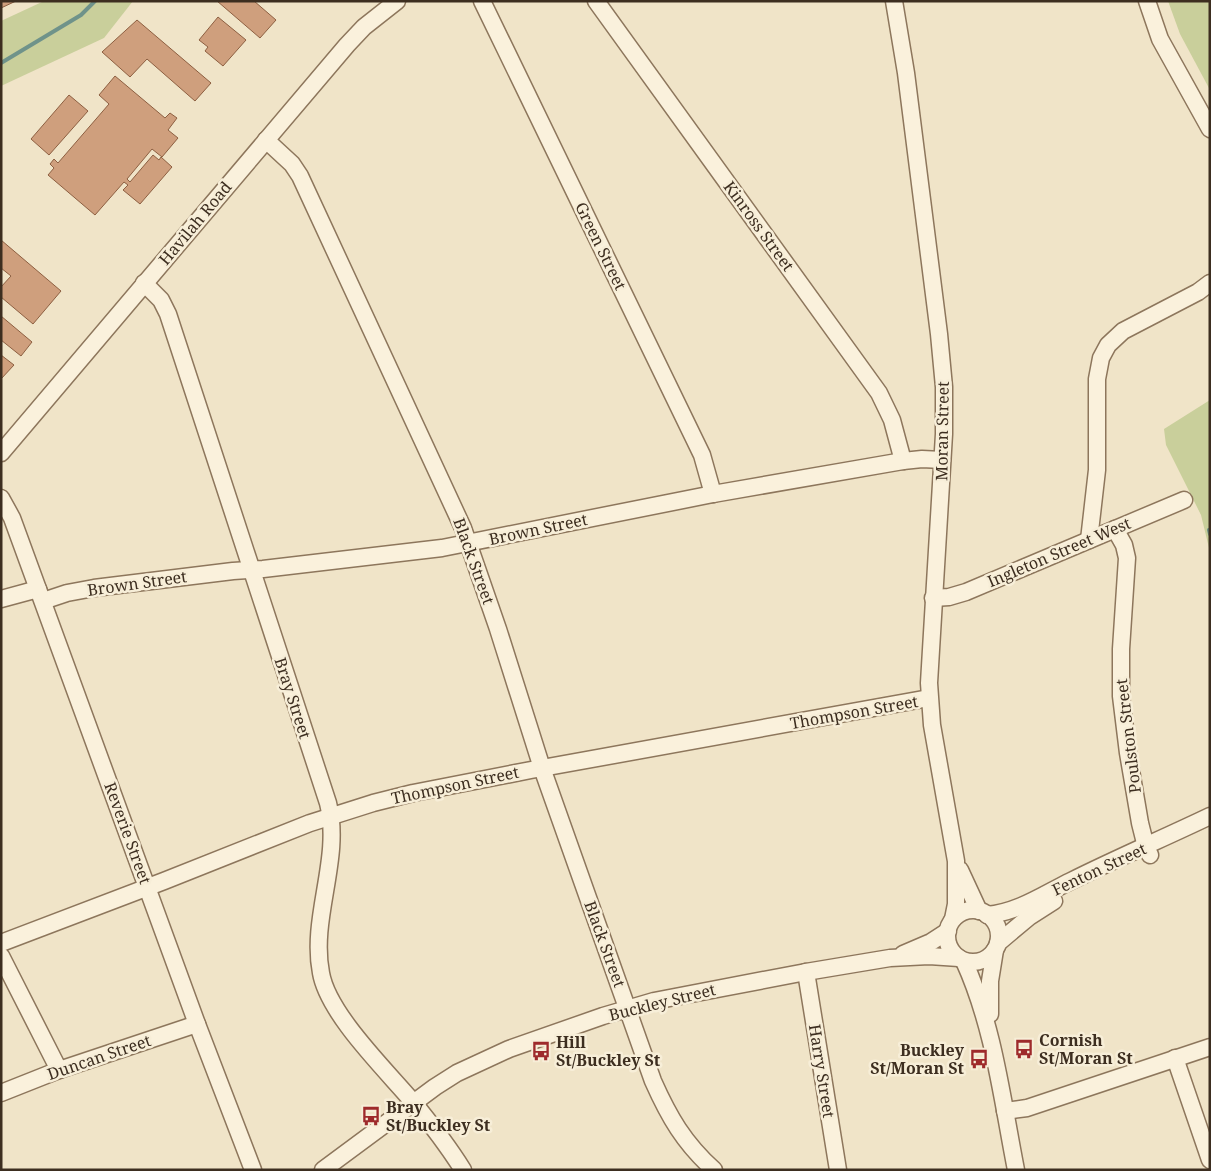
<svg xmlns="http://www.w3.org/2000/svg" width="1211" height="1171" font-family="'Noto Serif',serif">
  <rect width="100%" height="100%" fill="#f0e4c8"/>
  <g fill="#c9cf9b">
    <path d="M44 1H133L104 38 1 86V21Z"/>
    <path d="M1168 1H1210V90L1180 34Z"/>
    <path d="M1210 400V552L1201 515 1166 445 1164 429Z"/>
  </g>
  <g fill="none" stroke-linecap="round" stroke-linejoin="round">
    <g stroke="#6f938a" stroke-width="4">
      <path d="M1 63 81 15 95 1"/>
      <path d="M1209 530 1210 534"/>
    </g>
  </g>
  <g fill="#cf9f7d" stroke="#8d5f41">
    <path d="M1 1H16L1 8Z"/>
    <path d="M217 1H254L276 20 260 38Z"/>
    <path d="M218 17 246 40 223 66 205 51 208 47 199 40Z"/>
    <path d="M137 20 211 83 195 101 147 59 130 77 102 52Z"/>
    <path d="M115 76 165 118 170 113 177 118 168 130 178 138 162 157 152 149 127 179 130 182 153 155 159 160 161 157 172 167 140 204 123 190 128 185 124 182 95 215 48 175 54 168 50 164 54 159 58 163 109 104 99 95Z"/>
    <path d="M69 95 88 111 49 155 31 139Z"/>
    <path d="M1 240 61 291 33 324 1 297V287L11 276 1 268Z"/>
    <path d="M1 316 32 342 21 356 1 340Z"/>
    <path d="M1 355 14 365 1 379Z"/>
  </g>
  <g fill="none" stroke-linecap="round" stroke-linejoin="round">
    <defs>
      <g id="minor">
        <path d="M482 1 702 455 713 494"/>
        <path d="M596 1 879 393 892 420 903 461"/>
        <path d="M894 1 906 73 939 334 944 387V434L929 683 932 725 956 861V904L953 919"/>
        <path d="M1147 1 1160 39 1210 129"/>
        <path d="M266 140 292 164 300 176 463 528 498 629 542 768 653 1081C669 1117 684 1143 714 1170"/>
        <path d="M144 283 161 300 168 314 328 803C342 859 310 917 321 973 328 1014 386 1070 413 1102 431 1124 448 1146 463 1170"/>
        <path d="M1 453 347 45 364 27 397 1"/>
        <path d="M1 498 12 518 197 1024 253 1170"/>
        <path d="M1115 529 1124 545 1127 558 1121 649V696L1128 753 1140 823 1146 847 1150 855"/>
        <path d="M1089 540 1097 470V379L1101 358 1108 345 1123 331 1198 292 1210 283"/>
        <path d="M933 598 949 597 966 592 1184 500"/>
        <path d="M1 599 38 589"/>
        <path d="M43 601 67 593 94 588 233 571 263 569 442 548 713 494 903 461 922 459 942 460"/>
        <path d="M960 870 979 911"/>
        <circle cx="973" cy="936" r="26"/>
        <path d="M987 915C1019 912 1044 894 1071 881 1117 858 1164 838 1210 816"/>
        <path d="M1 943 164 881 310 823 373 803 413 793 531 770 929 698"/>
        <path d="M998 943 1029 917 1054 901"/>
        <path d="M903 954 931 942 948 931"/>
        <path d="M1 956 59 1070"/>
        <path d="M964 961C994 1027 1002 1099 1016 1170"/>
        <path d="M806 972 838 1170"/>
        <path d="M990 1014V981L995 950"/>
        <path d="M1175 1058 1210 1160"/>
        <path d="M1 1093 59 1070 197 1024"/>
        <path d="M1005 1111 1027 1108 1210 1047"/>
        <path d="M323 1170 435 1087 457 1073 509 1049 603 1016 654 1001 806 972 890 958 929 956 959 958"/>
      </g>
    </defs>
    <use href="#minor" stroke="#8d765c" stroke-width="19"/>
    <use href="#minor" stroke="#faf1dc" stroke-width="16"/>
  </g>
  <defs>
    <symbol id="bus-bare" viewBox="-9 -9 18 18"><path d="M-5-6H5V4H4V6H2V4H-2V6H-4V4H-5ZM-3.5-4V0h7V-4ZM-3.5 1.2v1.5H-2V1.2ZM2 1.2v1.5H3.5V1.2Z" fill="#9e2a2b" stroke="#f7eed8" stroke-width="2.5" paint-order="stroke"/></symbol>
  </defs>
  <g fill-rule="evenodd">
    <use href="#bus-bare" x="1010" y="1035" width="28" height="28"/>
    <use href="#bus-bare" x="527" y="1037" width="28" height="28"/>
    <use href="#bus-bare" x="965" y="1045" width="28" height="28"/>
    <use href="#bus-bare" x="357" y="1102" width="28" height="28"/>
  </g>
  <g text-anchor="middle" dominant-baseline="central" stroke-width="5" stroke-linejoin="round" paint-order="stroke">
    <g font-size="16" fill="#3d2e20" stroke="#f7eed8">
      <text transform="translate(195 223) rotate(-50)">Havilah Road</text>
      <text transform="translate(759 226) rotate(54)">Kinross Street</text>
      <text transform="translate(601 246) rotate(64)">Green Street</text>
      <text transform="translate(942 431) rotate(-89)">Moran Street</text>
      <text transform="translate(538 529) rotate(-12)">Brown Street</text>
      <text transform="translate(1059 552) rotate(-23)">Ingleton Street West</text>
      <text transform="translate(474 561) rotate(70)">Black Street</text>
      <text transform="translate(137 583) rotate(-8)">Brown Street</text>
      <text transform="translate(293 698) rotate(72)">Bray Street</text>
      <text transform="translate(854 712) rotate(-10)">Thompson Street</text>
      <text transform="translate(1128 736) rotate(-97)">Poulston Street</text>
      <text transform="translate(455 785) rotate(-12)">Thompson Street</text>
      <text transform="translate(128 833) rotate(70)">Reverie Street</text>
      <text transform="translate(1099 869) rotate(-25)">Fenton Street</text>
      <text transform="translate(605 944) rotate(70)">Black Street</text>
      <text transform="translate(662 1002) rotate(-14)">Buckley Street</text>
      <text transform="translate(99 1057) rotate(-19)">Duncan Street</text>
      <text transform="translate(822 1071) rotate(81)">Harry Street</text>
    </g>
    <g font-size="16" font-weight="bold" fill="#3d2e20" stroke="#f7eed8" text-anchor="start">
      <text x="1039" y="1040">Cornish<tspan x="1039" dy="18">St/Moran St</tspan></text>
      <text x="556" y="1042">Hill<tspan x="556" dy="18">St/Buckley St</tspan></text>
      <text x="964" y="1050" text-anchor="end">Buckley<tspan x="964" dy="18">St/Moran St</tspan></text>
      <text x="386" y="1107">Bray<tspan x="386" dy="18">St/Buckley St</tspan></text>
    </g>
  </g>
  <rect width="1211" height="1171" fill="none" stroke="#3d2e20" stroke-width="5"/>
</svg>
